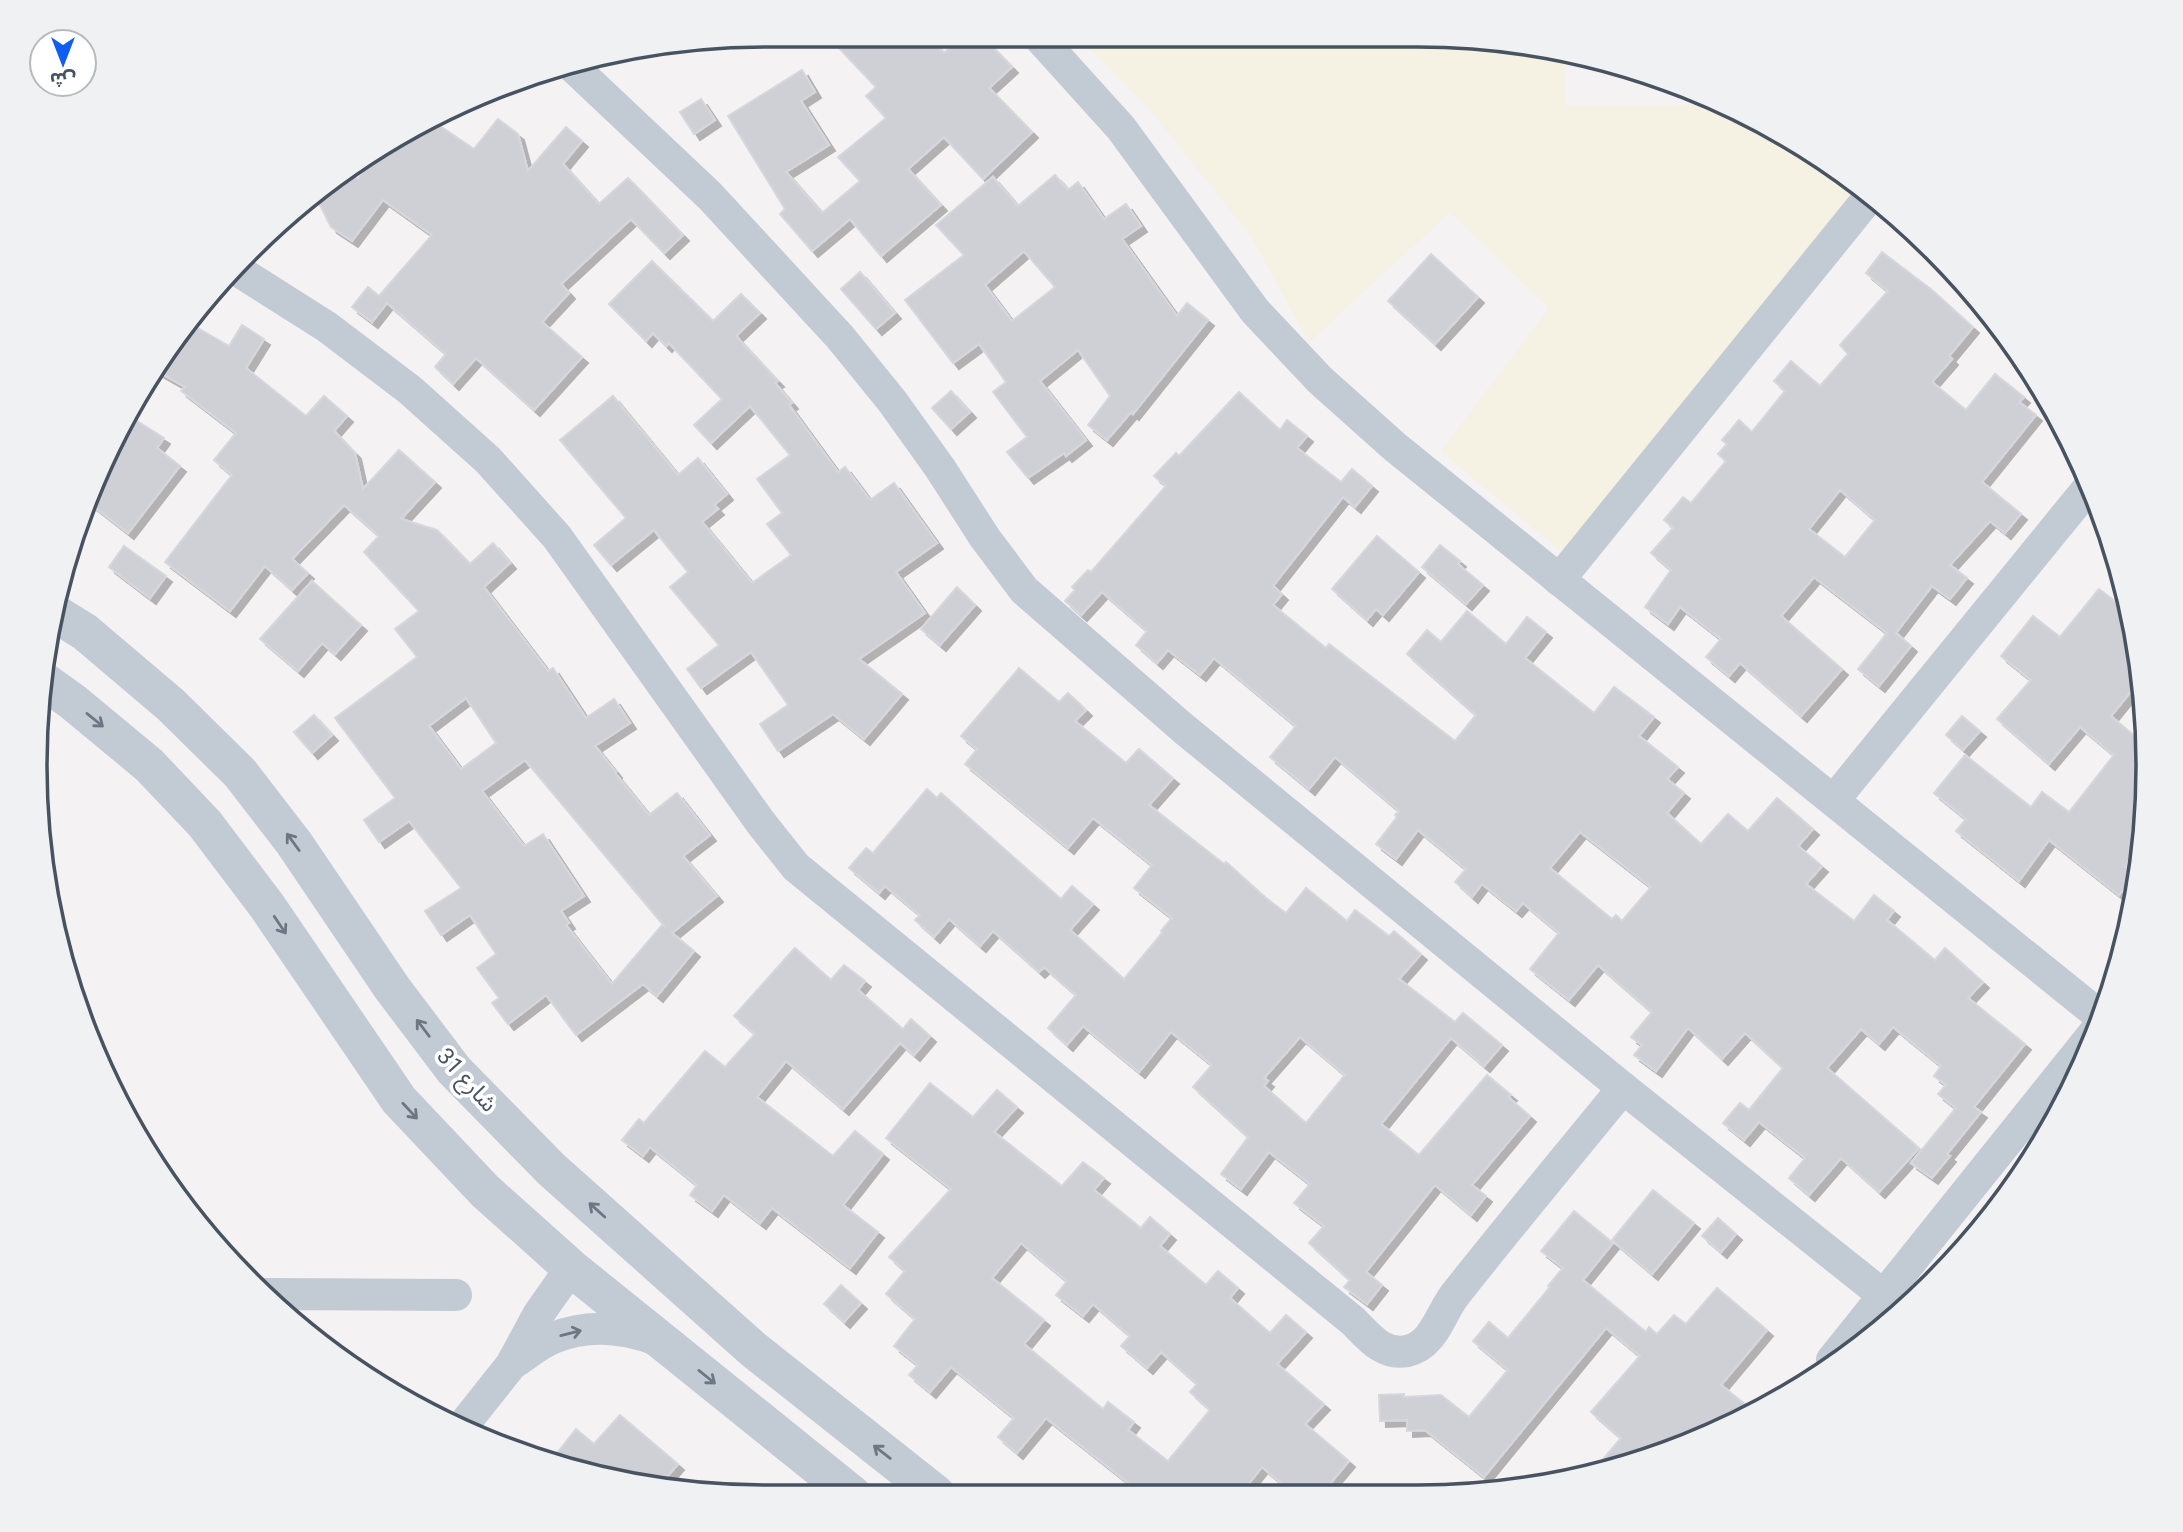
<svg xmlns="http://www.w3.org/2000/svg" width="2183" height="1532" font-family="Roboto,'Noto Sans Arabic',sans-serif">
  <defs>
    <filter id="shadow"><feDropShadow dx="6" dy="6" stdDeviation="0" flood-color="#0004"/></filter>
  </defs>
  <rect width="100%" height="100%" fill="#f4f2f2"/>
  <path fill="#f5f1e3" d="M1077 35H1417L1560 49 1564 50 1565 105H1725L1783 133 1860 188 1566 555 1441 451 1549 308 1450 212 1309 342 1251 236 1152 112Z"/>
  <g fill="#ced0d6" stroke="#d6d7dd" stroke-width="2" fill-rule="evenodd" filter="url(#shadow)">
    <path d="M851 35H913L924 46 931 39 944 53 964 35H981L1012 67 989 88 1032 132 983 179 944 137 908 169 941 205 881 256 850 219 812 251 780 214 785 209 728 116 802 70 815 92 801 101 829 145 786 172 822 213 860 181 838 157 886 118 866 96 876 87 838 47Z"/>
    <path d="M701 99 715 120 694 134 680 112Z"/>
    <path d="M498 119 518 134 528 171 566 127 582 141 563 164 599 204 628 178 683 235 664 253 631 219 561 284 569 293 542 322 582 357 534 410 476 358 453 384 435 367 446 354 387 303 372 322 352 307 368 287 379 296 432 235 383 200 352 241 331 227 316 197 346 170 358 179 378 148 431 120 474 149Z"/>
    <path d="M1055 175 1068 190 1078 182 1104 219 1126 204 1141 226 1122 239 1177 316 1187 303 1208 320 1133 414 1131 412 1107 440 1088 425 1110 396 1078 350 1040 381 1086 440 1066 456 1064 453 1028 478 1007 452 1027 437 993 392 1006 382 979 344 953 363 905 300 964 255 936 225 993 177 1018 206ZM1024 251 1055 287 1012 321 985 285Z"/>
    <path d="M1882 252 1932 290 1973 327 1949 356 1952 359 1932 382 1966 410 1995 374 2024 397 2019 402 2036 415 1982 482 2021 514 2005 533 1990 521 1950 565 1967 578 1950 599 1932 586 1896 633 1911 646 1879 686 1858 669 1887 633 1814 577 1781 616 1842 669 1801 716 1740 663 1729 676 1706 657 1721 639 1680 607 1668 624 1645 607 1671 570 1651 553 1673 528 1664 520 1683 497 1691 503 1726 461 1718 454 1727 444 1722 440 1739 420 1752 432 1785 391 1774 381 1791 361 1820 386 1848 354 1840 345 1888 291 1866 273ZM1840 490 1875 520 1845 557 1809 529Z"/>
    <path d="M1431 254 1478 297 1435 344 1388 301Z"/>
    <path d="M652 261 713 321 741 294 760 313 736 336 778 381 775 383 792 403 789 405 838 472 845 467 870 500 894 483 937 543 896 572 925 613 859 659 902 694 864 739 833 714 778 751 760 724 788 705 751 652 701 688 687 669 719 645 670 587 688 572 654 530 611 565 594 545 626 518 560 440 613 396 678 475 698 458 727 494 714 505 718 509 702 522 752 583 791 555 767 524 782 513 757 479 790 455 750 406 711 443 694 425 722 399 669 343 666 346 653 333 646 341 609 304Z"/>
    <path d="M860 272 895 313 876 329 841 289Z"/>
    <path d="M189 323 229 346 242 325 264 339 246 368 306 416 324 396 347 416 334 431 355 453 363 489 399 450 435 482 401 519 437 530 470 564 493 543 510 563 484 587 548 671 553 668 586 718 614 699 630 723 595 746 616 772 615 773 649 815 677 793 710 835 683 856 717 896 672 933 694 951 657 996 643 984 576 1035 546 995 508 1024 492 1003 499 998 477 968 496 954 470 915 441 935 425 911 461 888 409 821 379 842 364 820 395 798 335 718 417 657 395 629 419 611 364 552 379 536 344 505 292 559 308 573 292 590 265 566 230 611 165 562 232 475 214 460 236 433 181 391 185 387 155 370ZM466 698 496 743 461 769 429 726ZM525 760 665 927 662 925 612 984 566 925 569 923 561 911 584 896 543 834 524 846 482 791Z"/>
    <path d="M951 391 970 412 951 429 932 408Z"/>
    <path d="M1239 392 1280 430 1287 420 1307 436 1297 448 1341 482 1352 469 1372 486 1355 507 1343 497 1273 586 1282 594 1273 605 1326 648 1329 644 1455 741 1476 715 1407 654 1427 630 1441 642 1467 611 1506 644 1527 617 1546 632 1525 658 1594 713 1614 687 1654 717 1639 736 1678 767 1667 779 1684 793 1667 813 1701 844 1728 814 1748 831 1777 798 1813 829 1798 846 1822 866 1806 884 1854 921 1874 895 1894 911 1887 920 1935 960 1945 948 1983 982 1968 998 2025 1044 1974 1107 1981 1112 1947 1154 1950 1156 1932 1178 1911 1163 1956 1108 1938 1094 1946 1085 1934 1076 1941 1066 1893 1027 1879 1044 1861 1029 1827 1068 1919 1148 1879 1192 1841 1158 1809 1195 1789 1178 1805 1158 1759 1122 1744 1140 1723 1123 1740 1103 1749 1110 1783 1068 1745 1033 1722 1059 1688 1028 1656 1071 1634 1055 1642 1045 1631 1037 1652 1012 1598 965 1569 1000 1530 969 1559 933 1523 903 1516 911 1482 884 1472 897 1455 882 1466 869 1418 830 1396 859 1376 844 1397 817 1395 815 1399 811 1335 757 1309 789 1270 757 1296 726 1214 658 1200 675 1168 650 1157 663 1136 645 1147 631 1102 592 1081 615 1065 601 1075 590 1072 587 1088 570 1091 572 1166 486 1154 476 1176 453 1179 456ZM1580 832 1651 887 1622 921 1616 915 1612 919 1550 868Z"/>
    <path d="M126 414 164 438 157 448 180 466 128 533 87 501 91 486Z"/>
    <path d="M1377 536 1419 572 1383 615 1376 609 1367 620 1332 589Z"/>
    <path d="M1440 545 1460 561 1458 564 1483 585 1466 604 1422 567Z"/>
    <path d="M124 546 166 576 150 598 109 567Z"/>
    <path d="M312 581 361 625 335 654 322 643 298 671 260 639Z"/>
    <path d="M957 587 975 605 940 645 921 629Z"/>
    <path d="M2099 589 2128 611 2142 670V678L2111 716 2144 744 2146 813 2141 845 2125 866 2135 875 2119 895 2049 840 2019 881 1956 831 1966 819 1934 793 1965 755 2031 807 2042 792 2069 812 2114 755 2080 727 2049 764 1997 719 2031 680 2001 656 2033 616 2060 637Z"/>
    <path d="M1019 668 1059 702 1068 693 1086 710 1075 721 1126 763 1139 749 1173 778 1149 805 1224 864 1226 862 1266 898 1286 913 1306 888 1347 921 1355 910 1389 936 1394 931 1421 954 1399 979 1455 1022 1463 1013 1502 1045 1484 1066 1451 1038 1381 1124 1419 1155 1487 1075 1511 1095 1508 1097 1530 1116 1472 1185 1486 1196 1471 1215 1435 1185 1366 1272 1382 1285 1367 1304 1344 1287 1350 1280 1309 1243 1324 1226 1294 1203 1310 1184 1269 1152 1241 1189 1221 1174 1248 1137 1193 1087 1212 1065 1171 1032 1139 1072 1083 1026 1067 1045 1048 1028 1076 995 1044 967 1039 972 993 931 980 946 949 919 934 937 915 920 920 915 885 886 879 893 849 868 866 848 873 853 927 789 937 798 941 793 1061 899 1072 886 1093 904 1070 930 1124 979 1162 933 1161 931 1172 918 1134 888 1152 865 1093 818 1068 848 965 764 977 749 961 736ZM1300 1037 1345 1075 1306 1123 1264 1086 1268 1081 1264 1078Z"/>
    <path d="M314 715 332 735 312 753 294 732Z"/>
    <path d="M1962 716 1980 731 1963 750 1946 735Z"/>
    <path d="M795 948 831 980 844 965 865 981 858 990 903 1029 911 1019 930 1036 914 1055 900 1043 843 1109 786 1061 757 1097 833 1156 855 1131 883 1154 843 1205 878 1232 850 1268 772 1208 760 1223 724 1195 712 1211 690 1195 697 1185 650 1147 643 1156 622 1140 639 1119 644 1123 705 1051 725 1067 755 1034 734 1016Z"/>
    <path d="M930 1083 973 1117 997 1090 1017 1107 994 1132 1062 1186 1083 1162 1104 1178 1094 1190 1141 1228 1150 1217 1170 1234 1160 1246 1206 1285 1218 1271 1238 1288 1230 1298 1270 1333 1286 1315 1306 1332 1277 1364 1324 1404 1305 1424 1349 1461 1323 1492H1292L1262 1467 1242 1492 1141 1493 1046 1418 1017 1453 998 1437 1014 1418 951 1367 930 1392 909 1375 918 1365 894 1346 915 1319 886 1294 905 1271 889 1257 951 1189 886 1138ZM1021 1243 1067 1281 1056 1295 1083 1316 1093 1304 1130 1336 1121 1346 1147 1368 1161 1352 1197 1384 1190 1392 1210 1410 1168 1461 1128 1430 1134 1422 1108 1402 1103 1409 1024 1344 1044 1320 992 1278Z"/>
    <path d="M1653 1190 1694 1223 1652 1274 1612 1240Z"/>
    <path d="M1574 1211 1613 1243 1583 1280 1646 1332 1649 1327 1657 1334 1674 1315 1686 1324 1717 1288 1767 1330 1721 1385 1746 1405 1730 1426 1607 1472 1589 1476 1621 1438 1591 1412 1640 1356 1606 1328 1484 1477 1425 1430 1407 1431V1420L1380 1421 1379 1395 1404 1394V1397L1441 1395 1469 1417 1508 1370 1473 1341 1489 1322 1508 1338 1550 1287 1548 1286 1563 1268 1541 1251Z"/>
    <path d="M1718 1218 1736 1234 1721 1252 1702 1236Z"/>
    <path d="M841 1285 861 1303 844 1322 824 1304Z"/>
    <path d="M620 1415 678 1464 659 1486 577 1472 550 1462 576 1429 594 1444Z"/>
  </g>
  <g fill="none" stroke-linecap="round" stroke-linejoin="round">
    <g stroke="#c2cbd4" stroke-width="32">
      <path d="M1037 35 1121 128 1255 311 1320 380 1395 447 2100 1016"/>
      <path d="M569 63 710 196 840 337 892 401 940 468 985 538 1024 590 1184 729 1623 1088 1883 1295"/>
      <path d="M234 268 327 327 410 390 488 460 557 537 761 823 796 867 1353 1321C1368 1336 1383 1356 1407 1351 1433 1346 1440 1315 1454 1296 1509 1226 1567 1157 1623 1088"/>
      <path d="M1559 580 1870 196"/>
      <path d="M1834 800 2089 487"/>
      <path d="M266 1294 456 1295"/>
      <path d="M1832 1360 2094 1033"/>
      <path d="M515 1362C527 1354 540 1343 553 1338 587 1324 623 1327 657 1340"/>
      <path d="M461 1428 511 1365 538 1315 571 1268"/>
    </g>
    <g stroke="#c2cbd4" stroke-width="38">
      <path d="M56 614 85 632 171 705 240 773 294 843 392 988 454 1070 551 1169 754 1350 936 1494"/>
      <path d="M41 679 73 702 149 765 205 824 267 906 399 1100 485 1191 571 1268 853 1495"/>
    </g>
  </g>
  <defs><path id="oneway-shaft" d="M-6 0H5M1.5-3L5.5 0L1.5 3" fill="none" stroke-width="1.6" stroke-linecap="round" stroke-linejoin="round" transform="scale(1.75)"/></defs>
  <g stroke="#6d7784">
    <use href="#oneway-shaft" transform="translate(95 720) rotate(39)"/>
    <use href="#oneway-shaft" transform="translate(293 842) rotate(-126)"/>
    <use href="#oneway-shaft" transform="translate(280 925) rotate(56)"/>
    <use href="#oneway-shaft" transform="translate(423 1028) rotate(-127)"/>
    <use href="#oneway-shaft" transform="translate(410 1111) rotate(47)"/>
    <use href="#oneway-shaft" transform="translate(597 1210) rotate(-138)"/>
    <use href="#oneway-shaft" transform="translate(571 1333) rotate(-14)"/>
    <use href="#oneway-shaft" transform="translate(707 1377) rotate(39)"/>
    <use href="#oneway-shaft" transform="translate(882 1452) rotate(-142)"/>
  </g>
  <g text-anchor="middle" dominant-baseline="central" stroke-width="7" stroke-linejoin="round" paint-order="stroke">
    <g font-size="23" fill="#485361" stroke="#fff">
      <text transform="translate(467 1080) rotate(48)">شارع 31</text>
    </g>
  </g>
  <path d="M0 0H2183V1532H0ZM766 47H1417A719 719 0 0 1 2136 766V766A719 719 0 0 1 1417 1485H766A719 719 0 0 1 47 766V766A719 719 0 0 1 766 47Z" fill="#f0f1f2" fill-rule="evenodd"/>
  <path fill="none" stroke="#485361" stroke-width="3.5" d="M766 47H1417A719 719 0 0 1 2136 766V766A719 719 0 0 1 1417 1485H766A719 719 0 0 1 47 766V766A719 719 0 0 1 766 47Z"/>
  <g transform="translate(63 63) rotate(180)"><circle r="33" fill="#ffffff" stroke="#b6bac0" stroke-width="2"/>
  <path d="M0-5L12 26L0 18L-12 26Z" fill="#0f5ef1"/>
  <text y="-10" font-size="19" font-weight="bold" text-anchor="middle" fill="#485361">ش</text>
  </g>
</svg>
